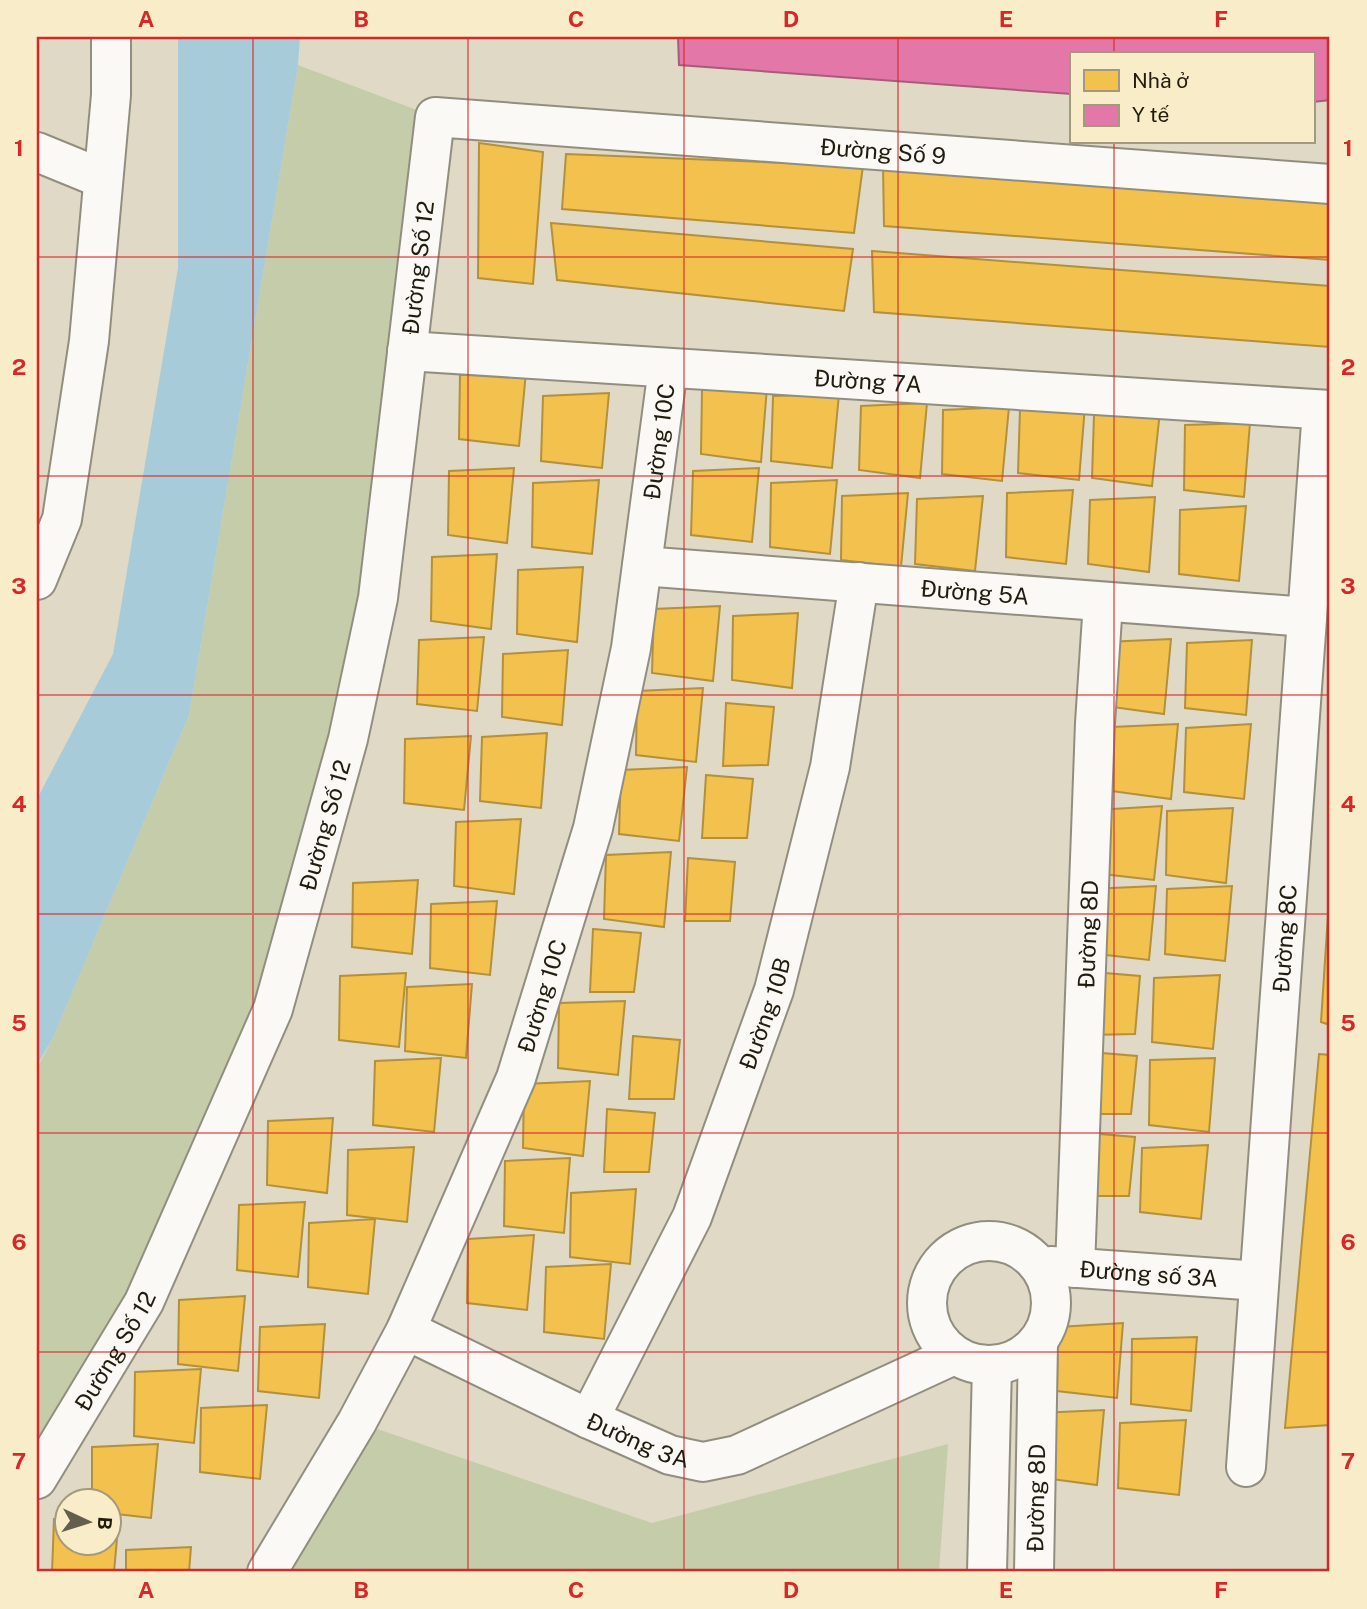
<svg xmlns="http://www.w3.org/2000/svg" width="1367" height="1609" font-family="'Public Sans',sans-serif">
  <rect width="100%" height="100%" fill="#e0d9c6"/>
  <g fill="#c5ccaa">
    <path d="M298 65 435 117 378 598 273 1009 37 1479V1068L53 1038 189 715Z"/>
    <path d="M357 1422 652 1523 948 1444 939 1572H289Z"/>
  </g>
  <path fill="#a7cbd8" d="M178 37H300L298 65 189 715 53 1038 37 1065V799L113 654 178 268Z"/>
  <g fill="#f2c14e" stroke="#b3903b" stroke-width="2">
    <path d="M479 143 543 152 533 284 478 278Z"/>
    <path d="M566 154 863 166 854 233 562 209Z"/>
    <path d="M883 165 1330 199V260L884 226Z"/>
    <path d="M551 223 853 249 844 311 557 280Z"/>
    <path d="M872 251 1330 286V347L874 312Z"/>
    <path d="M526 372 519 446 459 439 460 375Z"/>
    <path d="M767 387 761 462 701 454 702 390Z"/>
    <path d="M609 393 602 468 541 461 543 396Z"/>
    <path d="M839 394 832 468 771 461 773 396Z"/>
    <path d="M927 403 920 478 859 470 861 406Z"/>
    <path d="M1085 406 1079 480 1018 473 1020 409Z"/>
    <path d="M1009 407 1002 481 942 474 943 410Z"/>
    <path d="M1160 411 1152 486 1092 478 1094 415Z"/>
    <path d="M1250 423 1244 497 1184 490 1185 425Z"/>
    <path d="M514 468 507 543 448 535 449 471Z"/>
    <path d="M759 468 752 542 691 535 693 471Z"/>
    <path d="M599 480 592 554 532 547 533 483Z"/>
    <path d="M837 480 830 554 770 547 771 483Z"/>
    <path d="M1073 490 1066 564 1006 557 1007 493Z"/>
    <path d="M908 493 901 567 841 560 842 496Z"/>
    <path d="M983 496 975 571 915 564 917 499Z"/>
    <path d="M1155 497 1149 572 1088 564 1090 500Z"/>
    <path d="M1246 506 1239 581 1179 574 1180 510Z"/>
    <path d="M497 554 491 629 431 621 432 557Z"/>
    <path d="M583 567 577 642 517 634 518 570Z"/>
    <path d="M720 606 713 681 652 673 654 609Z"/>
    <path d="M798 613 792 688 732 680 733 616Z"/>
    <path d="M484 637 477 711 417 704 419 640Z"/>
    <path d="M1171 639 1164 714 1105 706 1106 642Z"/>
    <path d="M1252 640 1246 715 1185 708 1187 643Z"/>
    <path d="M568 650 562 725 502 717 503 654Z"/>
    <path d="M703 688 696 762 636 755 637 691Z"/>
    <path d="M726 703 774 707 768 765 723 766Z"/>
    <path d="M1178 724 1171 799 1111 791 1112 727Z"/>
    <path d="M1251 724 1244 799 1184 792 1186 728Z"/>
    <path d="M547 733 541 808 480 801 482 737Z"/>
    <path d="M471 736 464 810 404 803 405 739Z"/>
    <path d="M687 767 679 841 619 834 621 770Z"/>
    <path d="M706 775 753 779 747 838H702Z"/>
    <path d="M1162 806 1154 880 1094 873 1096 810Z"/>
    <path d="M1233 808 1226 883 1166 875 1167 811Z"/>
    <path d="M521 819 514 894 454 886 456 822Z"/>
    <path d="M671 852 664 927 604 919 606 855Z"/>
    <path d="M688 858 735 862 730 921H685Z"/>
    <path d="M418 880 412 954 352 947 353 883Z"/>
    <path d="M1330 884V1025L1321 1022Z"/>
    <path d="M1156 886 1149 960 1089 953 1090 889Z"/>
    <path d="M1232 886 1225 961 1165 954 1167 889Z"/>
    <path d="M497 901 490 975 430 968 431 904Z"/>
    <path d="M593 929 641 933 634 992H590Z"/>
    <path d="M1093 972 1140 976 1135 1034 1090 1035Z"/>
    <path d="M406 973 399 1047 339 1040 340 976Z"/>
    <path d="M1220 975 1213 1049 1152 1042 1154 978Z"/>
    <path d="M472 984 466 1058 405 1051 407 987Z"/>
    <path d="M625 1001 618 1075 558 1068 559 1003Z"/>
    <path d="M633 1036 680 1040 674 1099H629Z"/>
    <path d="M1090 1052 1137 1056 1131 1114H1086Z"/>
    <path d="M1319 1054 1330 1055V1425L1285 1428Z"/>
    <path d="M441 1058 434 1132 373 1125 375 1061Z"/>
    <path d="M1215 1058 1209 1132 1149 1125 1150 1060Z"/>
    <path d="M590 1081 583 1156 523 1148 524 1084Z"/>
    <path d="M607 1109 655 1113 649 1172H604Z"/>
    <path d="M333 1118 327 1193 267 1185 268 1121Z"/>
    <path d="M1088 1133 1135 1137 1129 1196H1084Z"/>
    <path d="M1208 1145 1201 1219 1140 1212 1142 1148Z"/>
    <path d="M414 1147 407 1222 347 1215 348 1150Z"/>
    <path d="M570 1158 564 1233 504 1226 505 1161Z"/>
    <path d="M636 1189 630 1264 570 1257 571 1193Z"/>
    <path d="M305 1202 298 1277 237 1270 239 1205Z"/>
    <path d="M375 1219 368 1294 308 1287 309 1223Z"/>
    <path d="M534 1235 527 1310 467 1303 468 1239Z"/>
    <path d="M611 1264 604 1339 544 1332 546 1267Z"/>
    <path d="M245 1296 238 1371 178 1364 179 1300Z"/>
    <path d="M1123 1323 1117 1398 1057 1391 1058 1327Z"/>
    <path d="M325 1324 319 1398 258 1391 260 1327Z"/>
    <path d="M1197 1337 1191 1411 1131 1404 1132 1339Z"/>
    <path d="M201 1369 194 1443 134 1436 135 1372Z"/>
    <path d="M267 1405 260 1479 200 1472 201 1408Z"/>
    <path d="M1104 1410 1097 1485 1036 1477 1038 1413Z"/>
    <path d="M1186 1420 1179 1495 1118 1488 1120 1423Z"/>
    <path d="M158 1444 151 1518 108 1513V1500H92V1447Z"/>
    <path d="M119 1516 114 1572H52L54 1519H66V1542H108V1517Z"/>
    <path d="M191 1547 189 1572H126V1550Z"/>
  </g>
  <path fill="#e377a8" stroke="#a85c7a" stroke-width="2" d="M678 37H1330V100L1313 102V54H1071V94L679 65Z"/>
  <g fill="none" stroke-linecap="round" stroke-linejoin="round">
    <defs>
      <g id="minor">
        <path d="M37 152 103 179"/>
        <path id="s1" d="M407 351 1330 410"/>
        <path id="s2" d="M642 566 1307 617"/>
        <path d="M37 580 62 519 89 341 111 95V37"/>
        <circle cx="989" cy="1303" r="62"/>
        <path id="s3" d="M1051 1266 1259 1281"/>
        <path id="s4" d="M1075 1268 1095 723 1103 602"/>
        <path id="s5" d="M406 1330 589 1419 670 1455 703 1462 737 1455 954 1355"/>
        <path id="s6" d="M589 1419 692 1217 774 990 830 767 859 582"/>
        <path id="s7" d="M1246 1467 1322 410"/>
        <path id="s8" d="M37 1479 144 1302 273 1009 348 739 378 598 435 117 1330 184"/>
        <path id="s9" d="M267 1572 357 1422 406 1330 516 1078 593 828 631 648 668 368"/>
        <path d="M987 1572 992 1366"/>
        <path id="s10" d="M1034 1572 1038 1342"/>
      </g>
    </defs>
    <use href="#minor" stroke="#928e7f" stroke-width="42"/>
    <use href="#minor" stroke="#faf9f6" stroke-width="38"/>
  </g>
  <path fill="none" stroke="#d62828" stroke-width="2" stroke-opacity="0.55" d="M253 37V1572M468 37V1572M684 37V1572M898 37V1572M1114 37V54M1114 142V1572M37 257H1330M37 476H1330M37 695H1330M37 914H1330M37 1133H1330M37 1352H1330"/>
  <g text-anchor="middle" dominant-baseline="central" stroke-width="7" stroke-linejoin="round" paint-order="stroke">
    <g font-size="23" fill="#201c0e" stroke="#f9ecc8">
      <text stroke="none"><textPath href="#s8" startOffset="1885">Đường Số 9</textPath></text>
      <text stroke="none"><textPath href="#s8" startOffset="1284">Đường Số 12</textPath></text>
      <text stroke="none"><textPath href="#s1" startOffset="462">Đường 7A</textPath></text>
      <text stroke="none"><textPath href="#s9" startOffset="1208">Đường 10C</textPath></text>
      <text stroke="none"><textPath href="#s2" startOffset="334">Đường 5A</textPath></text>
      <text stroke="none"><textPath href="#s8" startOffset="718">Đường Số 12</textPath></text>
      <text stroke="none"><textPath href="#s4" startOffset="334">Đường 8D</textPath></text>
      <text stroke="none"><textPath href="#s7" startOffset="530">Đường 8C</textPath></text>
      <text stroke="none"><textPath href="#s9" startOffset="640">Đường 10C</textPath></text>
      <text stroke="none"><textPath href="#s6" startOffset="443">Đường 10B</textPath></text>
      <text stroke="none"><textPath href="#s3" startOffset="98">Đường số 3A</textPath></text>
      <text stroke="none"><textPath href="#s8" startOffset="150">Đường Số 12</textPath></text>
      <text stroke="none"><textPath href="#s5" startOffset="257">Đường 3A</textPath></text>
      <text stroke="none"><textPath href="#s10" startOffset="74">Đường 8D</textPath></text>
    </g>
  </g>
  <rect width="1367" height="1609" fill="none" stroke="#f9ecc8" stroke-width="77"/>
  <rect x="1070" y="52" width="245" height="91" fill="#f9ecc8" stroke="#a2997e" stroke-width="2"/>
  <rect x="1084" y="70" width="35" height="21" fill="#f2c14e" stroke="#a2997e" stroke-width="2"/>
  <text x="1132" y="88" font-size="21" fill="#201c0e">Nhà ở</text>
  <rect x="1084" y="105" width="35" height="21" fill="#e377a8" stroke="#a2997e" stroke-width="2"/>
  <text x="1132" y="122" font-size="21" fill="#201c0e">Y tế</text>
  <g transform="translate(88 1522) rotate(94)"><circle r="33" fill="#f9ecc8" stroke="#a2997e" stroke-width="2"/>
  <path d="M0-5L12 26L0 18L-12 26Z" fill="#635e4e"/>
  <text y="-10" font-size="19" font-weight="bold" text-anchor="middle" fill="#201c0e">B</text>
  </g>
  <rect x="38" y="38" width="1290" height="1532" fill="none" stroke="#d62828" stroke-width="2.5"/>
  <g font-size="23" text-anchor="middle" font-weight="bold" fill="#d62828">
    <text x="146" y="27">A</text>
    <text x="361" y="27">B</text>
    <text x="576" y="27">C</text>
    <text x="791" y="27">D</text>
    <text x="1006" y="27">E</text>
    <text x="1221" y="27">F</text>
    <text x="19" y="156">1</text>
    <text x="1348" y="156">1</text>
    <text x="19" y="375">2</text>
    <text x="1348" y="375">2</text>
    <text x="19" y="594">3</text>
    <text x="1348" y="594">3</text>
    <text x="19" y="812">4</text>
    <text x="1348" y="812">4</text>
    <text x="19" y="1031">5</text>
    <text x="1348" y="1031">5</text>
    <text x="19" y="1250">6</text>
    <text x="1348" y="1250">6</text>
    <text x="19" y="1469">7</text>
    <text x="1348" y="1469">7</text>
    <text x="146" y="1598">A</text>
    <text x="361" y="1598">B</text>
    <text x="576" y="1598">C</text>
    <text x="791" y="1598">D</text>
    <text x="1006" y="1598">E</text>
    <text x="1221" y="1598">F</text>
  </g>
</svg>
